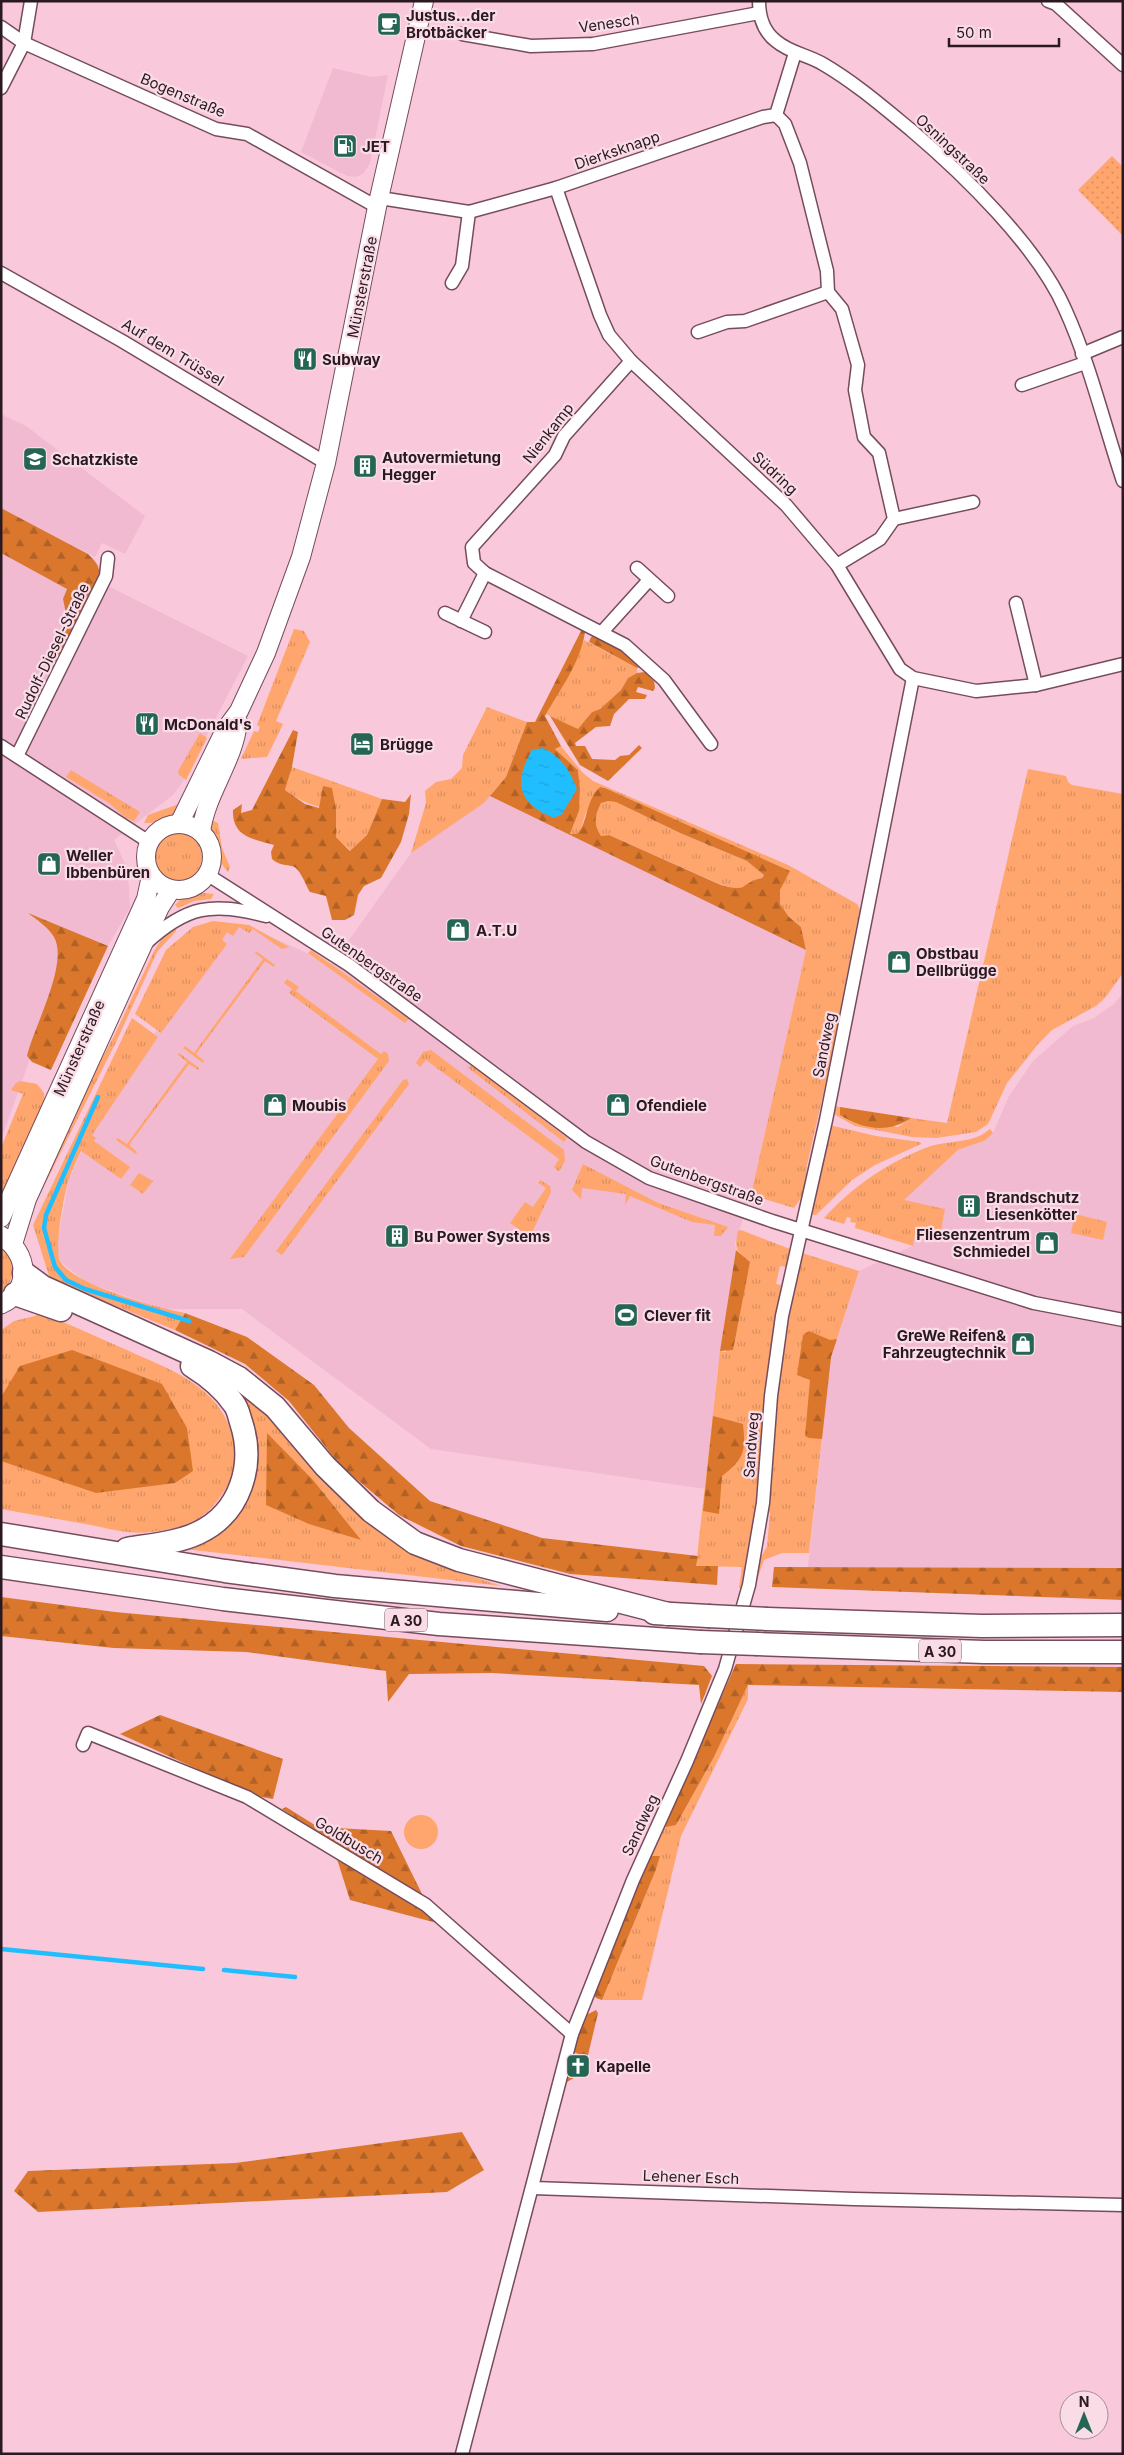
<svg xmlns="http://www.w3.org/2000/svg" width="1124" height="2455" font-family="Inter,sans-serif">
  <defs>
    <pattern id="grass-tufts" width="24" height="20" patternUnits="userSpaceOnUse" patternTransform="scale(1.25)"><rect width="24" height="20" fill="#fea66d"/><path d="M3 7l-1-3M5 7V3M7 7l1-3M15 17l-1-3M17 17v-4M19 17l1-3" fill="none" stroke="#da8e5e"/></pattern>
    <pattern id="forest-firs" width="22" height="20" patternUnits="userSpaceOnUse" patternTransform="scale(1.25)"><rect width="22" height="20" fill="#da772c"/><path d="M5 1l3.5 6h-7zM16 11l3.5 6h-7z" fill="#b16125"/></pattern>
    <pattern id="park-dots" width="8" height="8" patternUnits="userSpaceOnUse" patternTransform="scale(1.25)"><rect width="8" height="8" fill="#fea66d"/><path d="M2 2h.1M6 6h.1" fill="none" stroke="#da8e5e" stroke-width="1.8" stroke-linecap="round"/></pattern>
    <pattern id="water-ripples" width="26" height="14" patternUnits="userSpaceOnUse" patternTransform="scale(1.25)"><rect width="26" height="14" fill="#20befe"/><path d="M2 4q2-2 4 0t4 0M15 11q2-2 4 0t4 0" fill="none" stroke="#1da3d9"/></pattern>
  </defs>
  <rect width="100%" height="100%" fill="#f9c8db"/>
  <g fill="#f1bad0">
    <path d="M333 68 371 77 388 75 370 163 364 173 356 177 347 176 301 152Z"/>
    <path d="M1 414 26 426 145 516 125 554 102 543 95 557 1 508Z"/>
    <path d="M1 522 86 575 248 656 182 783 173 795 114 840 128 870 130 908 108 946 63 966 1 1140Z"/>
    <path d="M490 796 806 950 751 1195 735 1244 736 1250 717 1373 706 1489 431 1449 242 1309H163L86 1282 61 1262 56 1248 69 1179 97 1118 228 925 253 929 332 964 411 853Z"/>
    <path d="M1123 993V1568L808 1567 831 1357 859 1271 912 1246 915 1235 903 1200 958 1150 986 1140 993 1133 1009 1096 1033 1061 1073 1026 1094 1018 1114 1004Z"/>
  </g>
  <g fill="url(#grass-tufts)">
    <path d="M294 629 304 631 310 642 276 721 283 724 267 757 241 759 254 731 258 732 260 727 257 725Z"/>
    <path d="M584 640 637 668V673L628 678 621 690 600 709 592 712 578 730 546 714 578 656Z"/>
    <path d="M487 707 527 722 506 777 484 803 411 853 426 803 425 791 436 782 451 779 462 768 463 755Z"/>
    <path d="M200 733 207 738 186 780 179 775 178 771Z"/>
    <path d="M561 746 583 773 593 781 788 865 857 904 860 909 826 1082 807 1165 804 1194 794 1208 751 1195 806 950 801 927 789 917 780 904V890L789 871 605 788 600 787 585 815 580 832 577 834H570L579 811 580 789 578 770 555 749Z"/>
    <path d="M292 767 382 799 367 835 351 851 336 837V809C315 808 302 802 285 790Z"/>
    <path d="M1028 769 1066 776 1068 782 1072 785 1123 794V973L1105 998 1096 1006 1052 1030 1039 1043 1007 1083 988 1124 976 1132 936 1138 912 1137 855 1126 832 1113 834 1106 840 1107V1115L898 1127 911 1118 947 1123Z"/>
    <path d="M71 770 140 812 134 821 126 818 109 803 66 777Z"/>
    <path d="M608 801 616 802 680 833 747 861 764 874 762 878C739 883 750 893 722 885L609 835 601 836C593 824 595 815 601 802Z"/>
    <path d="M179 804 183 806C173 820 161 823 144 823L148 815Z"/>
    <path d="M208 818 218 823 222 848 230 867 228 872C217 861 210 834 208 818Z"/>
    <circle cx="178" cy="857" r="24"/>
    <path d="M195 892 214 894 211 899 194 901 178 908 175 905 183 897Z"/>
    <path d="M213 921 249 925 289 947 282 949 253 929 249 933 239 927 233 936 227 932 222 940 227 944 161 1033 135 1014 166 950 193 927Z"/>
    <path d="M175 926 176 931 157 952 118 1038 28 1218V1211L77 1105 115 1034 154 951 163 937Z"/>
    <path d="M311 950 403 1015 408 1019 405 1023 308 953Z"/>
    <path d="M256 951 275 965 274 967 265 961 196 1054 204 1061 203 1063 183 1048 185 1046 194 1053 263 959 255 953Z"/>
    <path d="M287 979 299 987 296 991 381 1054 384 1051 388 1054 389 1061 244 1257 230 1259 378 1059 289 993 292 989 284 983Z"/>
    <path d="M132 1018 158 1037 92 1135 96 1138 94 1141 130 1167 121 1179 81 1151C77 1160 72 1169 69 1179 64 1193 54 1248 60 1261 73 1285 158 1308 185 1313L175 1330 50 1279 33 1225Z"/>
    <path d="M431 1050 564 1150 565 1161 560 1170 558 1171 554 1167 559 1159 426 1060 420 1067 416 1063 423 1052Z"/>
    <path d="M179 1053 199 1068 198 1070 189 1064 129 1145 137 1152 136 1154 116 1140 118 1138 127 1144 187 1062 178 1055Z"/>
    <path d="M473 1066 567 1138 564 1142 467 1067Z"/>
    <path d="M407 1079 409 1084 282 1255 276 1251 403 1080Z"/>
    <path d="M20 1081 37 1084 44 1093 45 1106 1 1205V1148L23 1094 11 1090 15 1084Z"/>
    <path d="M829 1125 876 1136 920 1142 921 1144 875 1165 852 1180 816 1215 809 1214 827 1144Z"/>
    <path d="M990 1129 993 1133 986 1140 958 1150 904 1200 945 1209 941 1230 926 1227 923 1237 915 1235 913 1246 855 1228 856 1223 850 1222 851 1218 847 1217 844 1224 824 1218C853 1186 887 1163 928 1147 949 1140 973 1144 990 1129Z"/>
    <path d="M583 1164 658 1203 728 1227 721 1236H714L715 1225 692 1222 630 1196 625 1205 626 1194 582 1188 581 1199 572 1190Z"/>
    <path d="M139 1173 153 1181 143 1194 130 1185Z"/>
    <path d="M540 1180 550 1186 551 1192 530 1237 510 1223 525 1202 533 1207 546 1188 538 1183Z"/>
    <path d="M1075 1214 1107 1222 1103 1240 1071 1233Z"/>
    <path d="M741 1230 790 1249 788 1267 780 1266 776 1284 781 1285 762 1431 754 1527 741 1588H739L742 1567 696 1566 720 1351 726 1352 750 1262C736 1250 734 1250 738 1231Z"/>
    <path d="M1 1247C17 1258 17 1280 1 1291Z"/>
    <path d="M802 1253 859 1271 831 1357 809 1553H782L764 1560 754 1588 758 1563 767 1546 770 1513 765 1504 786 1318Z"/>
    <path d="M38 1313C69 1323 99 1338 129 1351 157 1364 189 1375 211 1398 232 1419 244 1459 228 1485 207 1520 191 1527 151 1532 132 1535 110 1529 91 1525 61 1520 31 1514 1 1509V1330L14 1321 35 1316Z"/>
    <path d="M217 1374 246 1393 406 1547 461 1573 502 1586 185 1549 250 1489Z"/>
    <path d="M748 1685V1699L681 1836 642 2000H602L655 1872 648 1855 666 1819 676 1825 714 1757Z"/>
  </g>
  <g fill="url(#forest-firs)" fill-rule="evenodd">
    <path d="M1 508 88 554C93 559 100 565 99 573 99 589 63 651 55 669L52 650 68 623 63 599 67 589 1 553Z"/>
    <path d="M582 629 585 632C581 662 559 691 545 716L561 746 555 749 578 770 580 789 579 811 570 834H577C587 826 586 799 600 787L605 788 790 871 780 890V904L789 917 801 927 806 950 490 796 506 777 527 722H535ZM608 801 616 802 680 833 747 861 764 875 762 878C739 883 750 893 721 885L609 835 601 836C593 824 595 815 601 803Z"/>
    <path d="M594 636 627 653 642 667 637 668 589 642 591 637Z"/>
    <path d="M645 672 654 681 655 688 653 691 638 687 636 692 647 695 645 699H629L614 714 610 726 596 727 575 743 576 746H585L592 759 615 760 620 756 629 755 639 745 642 748 608 781 580 765 550 716 578 729 592 712 600 709 621 690 628 678 637 673Z"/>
    <path d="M293 730 298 732 292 767 285 790 305 804 319 808 323 786 332 788 336 809V837L350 851 367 835 382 799 405 802 411 794 409 814 401 842 381 878 364 886 358 895 354 915 345 920H332L326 896 310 892C305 884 300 867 291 866 282 864 279 865 272 859L271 852 274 845C253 839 232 837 233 810L242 804 241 813 252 810Z"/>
    <path d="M28 913 108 946 51 1070 32 1062 27 1056C34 1026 69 964 54 937 49 928 36 919 28 913Z"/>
    <path d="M840 1107 911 1118C888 1134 862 1129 840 1115Z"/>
    <path d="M736 1250 750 1262 733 1350 720 1351Z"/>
    <path d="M185 1313 247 1337 314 1385 349 1428 430 1501 542 1538 698 1556 696 1566H718L717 1585 570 1574 461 1546 399 1515 340 1465 289 1401 245 1364 175 1330Z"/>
    <path d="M809 1331 830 1340 837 1339 831 1357 822 1439 809 1438 805 1436 810 1380 797 1375 803 1335Z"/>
    <path d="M72 1350 162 1384 187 1428 193 1471 175 1483 96 1493 1 1461V1397L20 1366Z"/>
    <path d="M713 1416 743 1424C746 1452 744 1459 722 1476L719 1514 703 1511Z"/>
    <path d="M267 1433 313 1480 361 1540 309 1524 266 1505Z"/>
    <path d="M774 1567 1123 1568V1600L772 1587Z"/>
    <path d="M1 1597 115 1612 704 1666 712 1676 701 1704 699 1685 492 1673 409 1674 388 1702 386 1671 246 1652 114 1648 1 1636Z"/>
    <path d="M736 1664 1123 1667V1692L748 1685 714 1757 676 1825 666 1827V1819Z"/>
    <path d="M160 1715 283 1759 273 1799 261 1797 239 1788 120 1734Z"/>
    <path d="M286 1807 318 1827 391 1831 423 1896 408 1889 282 1809Z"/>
    <path d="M648 1856H660L655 1872 602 2000 596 1998 593 1993Z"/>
    <path d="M337 1859 424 1910 437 1923 350 1900Z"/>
    <path d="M596 2010 598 2013 584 2072 567 2082 564 2078 569 2056 574 2063 573 2069 577 2071 583 2067 578 2054 572 2051 586 2015Z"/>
    <path d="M462 2132 484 2170 447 2192 38 2212 14 2191 28 2171 235 2163Z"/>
  </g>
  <path fill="url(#park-dots)" d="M1112 156 1123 167V236L1078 190Z"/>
  <circle fill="#fea66d" cx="421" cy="1832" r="17"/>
  <path fill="url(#water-ripples)" d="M543 748C561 756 570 771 577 789L562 814 554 818C518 804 513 783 532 750Z"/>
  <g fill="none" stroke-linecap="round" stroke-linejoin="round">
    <g stroke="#20befe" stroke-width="4.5">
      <path d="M98 1097 46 1215 44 1228 55 1267 66 1280 85 1289 189 1321"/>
      <path d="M1 1949 203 1969"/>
      <path d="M224 1970 295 1977"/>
    </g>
    <defs>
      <g id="minor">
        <path d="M759 1C759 17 763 31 776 41 790 53 808 55 823 64 854 82 883 107 911 130 963 174 1038 247 1065 309 1090 364 1104 424 1123 481"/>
        <path d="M1048 1 1056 4 1123 65"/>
        <path d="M1 27 24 43 216 129 247 134 377 207"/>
        <path d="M462 34 531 46 593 44 759 13"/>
        <path d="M1 88 24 43 31 1"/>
        <path d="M776 115 785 124 800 163 827 271 828 292 842 309 858 365 855 390 864 437 879 453 894 519 880 539 837 565"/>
        <path d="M556 188 600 315 609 335 631 361 786 505 837 565 900 669 913 678 976 691 1036 685 1123 664"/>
        <path d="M380 198 469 212 556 188 763 117 776 115 795 53"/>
        <path d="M1 273 122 341 326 463"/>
        <path d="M452 283 462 266 469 212"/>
        <path d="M698 332 727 322 745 321 828 292"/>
        <path d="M1082 354 1123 337"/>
        <path d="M631 361 564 436 555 455 472 547 474 563 485 573 625 645 664 680 711 744"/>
        <path d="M1022 385 1085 363"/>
        <path d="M894 519 973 502"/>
        <path d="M637 568 668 596"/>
        <path d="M1016 603 1036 685"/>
        <path d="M445 613 485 632"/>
        <path d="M461 621 485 573"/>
        <path d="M602 632 649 580"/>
        <path d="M1 746 149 842"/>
        <path d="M17 756 106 576 108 558"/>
        <path d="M208 875 349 965 586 1142 649 1178 772 1221 1034 1303 1123 1320"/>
        <path d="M145 944C187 905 212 902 266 916"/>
        <path d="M83 1745 88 1733 247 1797 426 1905 572 2034"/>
        <path d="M533 2188 854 2199 1123 2205"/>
        <path d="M462 2454 572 2034 633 1880 687 1761 725 1669 749 1585 763 1503 771 1396 782 1316 826 1120 913 678"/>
      </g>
      <g id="secondary">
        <circle cx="179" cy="857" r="33"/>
        <path d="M179 824 225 730 239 711 266 653 301 557 326 463 377 207 424 1"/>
        <path d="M201 832C206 793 234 761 238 722"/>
        <path d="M1 1218 146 899 151 876"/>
        <path d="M13 1244 27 1199 160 907 171 890"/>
      </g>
      <path id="primary" d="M1 1236C28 1251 33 1290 1 1304"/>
      <g id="motorway">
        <path d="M24 1273 43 1287 209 1362 239 1378 275 1407 325 1466 371 1511 415 1543 459 1560 668 1614"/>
        <path d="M15 1294 61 1310"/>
        <path d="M1 1534 225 1571 335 1586 607 1610"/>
        <path d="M127 1549C150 1545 177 1543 198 1533 241 1513 255 1464 241 1422 239 1416 238 1409 234 1404 223 1388 208 1376 192 1366"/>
        <path d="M1 1567 223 1599 439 1624 700 1642"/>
        <path d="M654 1613 708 1616"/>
        <path d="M767 1619 982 1626 1123 1625"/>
        <path d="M758 1644 984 1652H1123"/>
      </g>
    </defs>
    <use href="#minor" stroke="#754c5d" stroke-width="15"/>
    <use href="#secondary" stroke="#754c5d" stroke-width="20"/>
    <use href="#primary" stroke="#754c5d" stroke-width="21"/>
    <use href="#motorway" stroke="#754c5d" stroke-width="25"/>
    <use href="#minor" stroke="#fff" stroke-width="12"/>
    <use href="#secondary" stroke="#fff" stroke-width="18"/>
    <use href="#primary" stroke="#fff" stroke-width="19"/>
    <use href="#motorway" stroke="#fff" stroke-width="22"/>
    <defs>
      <g id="motorway-bridge">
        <path d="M708 1616 767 1619"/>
        <path d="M700 1642 758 1644"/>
      </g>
    </defs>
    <use href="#motorway-bridge" stroke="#754c5d" stroke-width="25" stroke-linecap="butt"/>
    <use href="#motorway-bridge" stroke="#fff" stroke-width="22"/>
  </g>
  <defs>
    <symbol id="cafe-square" viewBox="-11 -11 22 22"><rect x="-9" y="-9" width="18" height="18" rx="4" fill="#246554" stroke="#fadce7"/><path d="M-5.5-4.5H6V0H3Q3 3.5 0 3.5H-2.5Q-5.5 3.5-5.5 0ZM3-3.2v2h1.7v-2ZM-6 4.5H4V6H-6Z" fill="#fff"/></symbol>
    <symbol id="fuel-square" viewBox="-11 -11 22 22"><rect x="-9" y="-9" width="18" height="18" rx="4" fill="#246554" stroke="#fadce7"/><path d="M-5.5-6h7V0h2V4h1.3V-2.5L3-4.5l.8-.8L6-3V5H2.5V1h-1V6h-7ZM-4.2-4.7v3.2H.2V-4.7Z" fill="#fff"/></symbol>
    <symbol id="restaurant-square" viewBox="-11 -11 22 22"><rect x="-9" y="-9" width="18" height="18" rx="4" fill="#246554" stroke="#fadce7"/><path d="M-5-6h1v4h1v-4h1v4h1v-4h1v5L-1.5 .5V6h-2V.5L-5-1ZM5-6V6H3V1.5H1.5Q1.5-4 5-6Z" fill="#fff"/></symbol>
    <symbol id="school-square" viewBox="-11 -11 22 22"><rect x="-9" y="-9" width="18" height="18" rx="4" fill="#246554" stroke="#fadce7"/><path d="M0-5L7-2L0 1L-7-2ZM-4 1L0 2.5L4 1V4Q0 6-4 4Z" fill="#fff"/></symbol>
    <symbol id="building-square" viewBox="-11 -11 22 22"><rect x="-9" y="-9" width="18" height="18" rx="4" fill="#246554" stroke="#fadce7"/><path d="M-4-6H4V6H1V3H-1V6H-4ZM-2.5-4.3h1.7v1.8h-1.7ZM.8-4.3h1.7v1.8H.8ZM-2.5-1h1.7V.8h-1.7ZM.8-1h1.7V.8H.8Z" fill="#fff"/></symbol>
    <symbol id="hotel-square" viewBox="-11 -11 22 22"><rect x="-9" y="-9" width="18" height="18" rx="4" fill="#246554" stroke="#fadce7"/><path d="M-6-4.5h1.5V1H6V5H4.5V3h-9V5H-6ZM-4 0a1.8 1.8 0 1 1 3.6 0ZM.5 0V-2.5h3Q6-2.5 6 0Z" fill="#fff"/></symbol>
    <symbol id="shop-square" viewBox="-11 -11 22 22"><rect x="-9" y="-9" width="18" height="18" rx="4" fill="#246554" stroke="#fadce7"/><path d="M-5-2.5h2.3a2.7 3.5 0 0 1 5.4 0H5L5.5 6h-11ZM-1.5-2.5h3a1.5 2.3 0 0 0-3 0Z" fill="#fff"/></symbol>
    <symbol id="stadium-square" viewBox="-11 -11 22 22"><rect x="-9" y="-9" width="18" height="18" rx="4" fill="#246554" stroke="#fadce7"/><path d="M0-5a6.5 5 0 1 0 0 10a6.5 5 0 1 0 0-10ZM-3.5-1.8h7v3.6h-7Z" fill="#fff"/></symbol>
    <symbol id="church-square" viewBox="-11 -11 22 22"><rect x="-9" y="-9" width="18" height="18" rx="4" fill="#246554" stroke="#fadce7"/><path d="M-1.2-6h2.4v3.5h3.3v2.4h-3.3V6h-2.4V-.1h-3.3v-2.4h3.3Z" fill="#fff"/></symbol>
  </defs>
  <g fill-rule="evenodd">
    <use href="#cafe-square" x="375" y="10" width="28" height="28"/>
    <use href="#fuel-square" x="331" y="132" width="28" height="28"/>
    <use href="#restaurant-square" x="291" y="345" width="28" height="28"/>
    <use href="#school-square" x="21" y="445" width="28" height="28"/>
    <use href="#building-square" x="351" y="452" width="28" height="28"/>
    <use href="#restaurant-square" x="133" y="710" width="28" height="28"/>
    <use href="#hotel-square" x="348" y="730" width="28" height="28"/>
    <use href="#shop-square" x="35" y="850" width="28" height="28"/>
    <use href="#shop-square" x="444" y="916" width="28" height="28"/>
    <use href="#shop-square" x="885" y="948" width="28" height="28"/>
    <use href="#shop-square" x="261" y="1091" width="28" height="28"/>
    <use href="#shop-square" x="604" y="1091" width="28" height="28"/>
    <use href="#building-square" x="955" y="1192" width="28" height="28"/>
    <use href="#building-square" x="383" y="1222" width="28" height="28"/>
    <use href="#shop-square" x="1033" y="1229" width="28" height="28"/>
    <use href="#stadium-square" x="612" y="1301" width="28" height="28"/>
    <use href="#shop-square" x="1009" y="1330" width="28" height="28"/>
    <use href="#church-square" x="564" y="2052" width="28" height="28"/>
  </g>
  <g text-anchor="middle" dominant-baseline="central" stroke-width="4.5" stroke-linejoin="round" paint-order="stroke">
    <g fill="#fadce7" stroke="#68545c" stroke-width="1">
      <rect x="385" y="1608.5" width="42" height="23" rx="4"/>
      <rect x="919" y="1639.5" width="42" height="23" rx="4"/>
    </g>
    <g font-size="14" font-weight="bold" fill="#2a1920">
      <text x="406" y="1620">A 30</text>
      <text x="940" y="1651">A 30</text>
    </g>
    <g font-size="15" font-weight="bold" fill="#2a1920" stroke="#fadce7" text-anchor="start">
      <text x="406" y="15">Justus...der<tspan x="406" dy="17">Brotbäcker</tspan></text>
      <text x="362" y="146">JET</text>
      <text x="322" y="359">Subway</text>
      <text x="382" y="457">Autovermietung<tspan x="382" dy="17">Hegger</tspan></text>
      <text x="52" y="459">Schatzkiste</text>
      <text x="164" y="724">McDonald's</text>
      <text x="380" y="744">Brügge</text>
      <text x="66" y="855">Weller<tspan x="66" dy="17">Ibbenbüren</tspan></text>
      <text x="476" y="930">A.T.U</text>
      <text x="916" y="953">Obstbau<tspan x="916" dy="17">Dellbrügge</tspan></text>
      <text x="292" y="1105">Moubis</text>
      <text x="636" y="1105">Ofendiele</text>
      <text x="986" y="1197">Brandschutz<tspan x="986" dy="17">Liesenkötter</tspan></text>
      <text x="1030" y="1234" text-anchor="end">Fliesenzentrum<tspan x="1030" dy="17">Schmiedel</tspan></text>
      <text x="414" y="1236">Bu Power Systems</text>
      <text x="644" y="1315">Clever fit</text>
      <text x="1006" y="1335" text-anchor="end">GreWe Reifen&amp;<tspan x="1006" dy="17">Fahrzeugtechnik</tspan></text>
      <text x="596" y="2066">Kapelle</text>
    </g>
    <g font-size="15" fill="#2a1920" stroke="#fadce7">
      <text transform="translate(609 23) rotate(-8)">Venesch</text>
      <text transform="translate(183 95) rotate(23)">Bogenstraße</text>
      <text transform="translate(953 149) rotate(43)">Osningstraße</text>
      <text transform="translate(617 150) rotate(-19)">Dierksknapp</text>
      <text transform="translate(362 287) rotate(-79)">Münsterstraße</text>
      <text transform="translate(173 352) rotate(31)">Auf dem Trüssel</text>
      <text transform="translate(548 433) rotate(-52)">Nienkamp</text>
      <text transform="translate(775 473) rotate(43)">Südring</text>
      <text transform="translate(52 651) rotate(-64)">Rudolf-Diesel-Straße</text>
      <text transform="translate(372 964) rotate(35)">Gutenbergstraße</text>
      <text transform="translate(824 1045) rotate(-79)">Sandweg</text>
      <text transform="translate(79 1048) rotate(-66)">Münsterstraße</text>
      <text transform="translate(707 1180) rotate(20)">Gutenbergstraße</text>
      <text transform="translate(751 1445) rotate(-86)">Sandweg</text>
      <text transform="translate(640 1825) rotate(-65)">Sandweg</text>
      <text transform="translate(349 1840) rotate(31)">Goldbusch</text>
      <text transform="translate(691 2177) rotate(2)">Lehener Esch</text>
    </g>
  </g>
  <rect width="1124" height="2455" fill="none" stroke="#2a1920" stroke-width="5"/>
  <g transform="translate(1084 2415)"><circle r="24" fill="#fadce7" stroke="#a78e97"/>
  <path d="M0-4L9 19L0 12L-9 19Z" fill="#246554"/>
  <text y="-8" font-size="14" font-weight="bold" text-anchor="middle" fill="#2a1920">N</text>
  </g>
  <path d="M949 38v8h110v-8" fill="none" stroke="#2a1920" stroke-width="2.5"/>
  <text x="956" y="38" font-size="15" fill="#2a1920" stroke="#fadce7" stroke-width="4" paint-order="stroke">50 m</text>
</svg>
